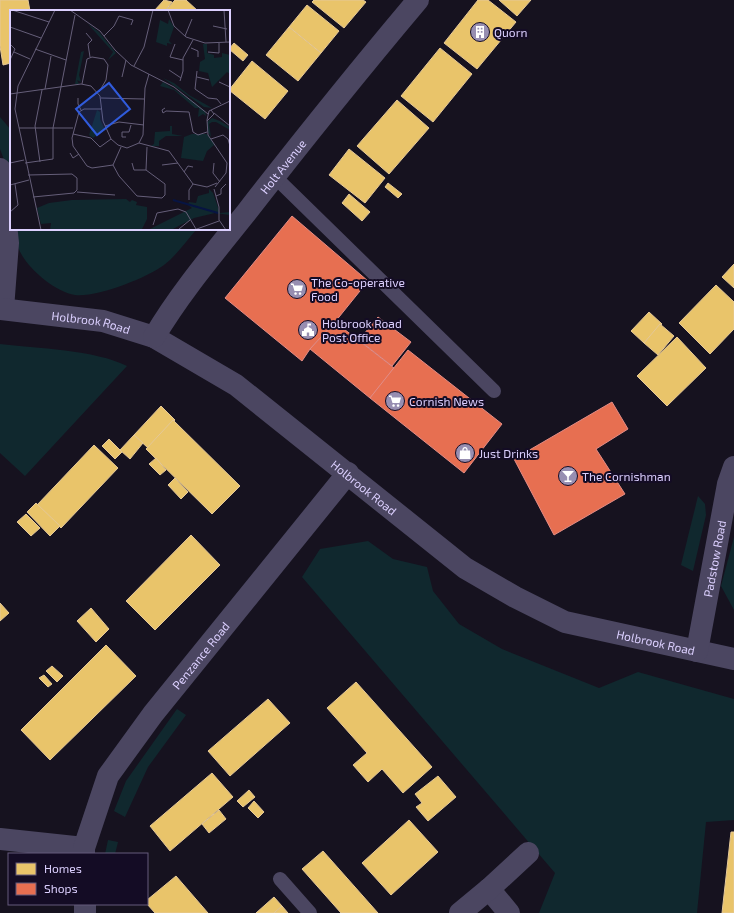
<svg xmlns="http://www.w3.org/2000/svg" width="734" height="913" font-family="'Exo 2',sans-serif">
  <rect width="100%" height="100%" fill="#16121f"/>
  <g fill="#10282e">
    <path d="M0 117 11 130V190L6 165 0 149Z"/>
    <path d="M17 229H197C187 240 176 256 164 265 147 278 95 298 75 295 55 292 25 267 18 247 16 242 17 235 17 229Z"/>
    <path d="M0 344C35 348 96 350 127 366L25 476 0 453Z"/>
    <path d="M698 496 705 504 706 515 693 571 681 565Z"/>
    <path d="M734 537V610L721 586Z"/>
    <path d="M368 541 393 559 427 567 433 591 459 624 502 649 599 688 638 672 734 699V820L706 822 697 913H539L555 873 302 577 320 549Z"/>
    <path d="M177 709 186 715 148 767 125 817 114 811 126 781Z"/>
    <path d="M108 840 118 842 115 854H105Z"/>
  </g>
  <g fill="#e9c46a" stroke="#e5c897">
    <path d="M0 0H28L30 11H11V63L3 65 0 46Z"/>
    <path d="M164 0 172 2 165 11H154Z"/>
    <path d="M175 0H186L198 11H165Z"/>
    <path d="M314 0H363L366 2 344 28 312 2Z"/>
    <path d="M478 0H488L516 22 477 69 444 43Z"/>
    <path d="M499 0H531L517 16Z"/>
    <path d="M307 5 339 31 321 53 289 27Z"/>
    <path d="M289 27 321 53 298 81 266 55Z"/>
    <path d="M234 43 248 55 243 61 229 49Z"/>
    <path d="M440 48 472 74 433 122 401 96Z"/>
    <path d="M252 61 288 91 265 119 229 90Z"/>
    <path d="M397 100 429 128 389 174 357 146Z"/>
    <path d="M349 149 385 178 365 203 329 175Z"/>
    <path d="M388 183 402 194 398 198 385 187Z"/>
    <path d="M349 194 370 212 362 221 342 203Z"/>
    <path d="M734 264V288L722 277Z"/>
    <path d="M716 285 734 302V329L710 354 679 323Z"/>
    <path d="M649 312 662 324 644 343 631 331Z"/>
    <path d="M660 324 674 336 658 355 644 343Z"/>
    <path d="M677 337 706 368 667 406 637 376Z"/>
    <path d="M161 406 175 420 148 448 134 435Z"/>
    <path d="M173 420 240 486 212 514 146 449Z"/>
    <path d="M134 435 143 443 130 459 120 450Z"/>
    <path d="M109 439 122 452 115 459 102 446Z"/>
    <path d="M94 445 118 468 61 528 37 505Z"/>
    <path d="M156 458 166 470 160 475 149 464Z"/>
    <path d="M175 478 188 492 181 499 168 485Z"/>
    <path d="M36 503 60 526 50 536 27 512Z"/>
    <path d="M26 514 40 528 31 536 17 522Z"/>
    <path d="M191 535 220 565 155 630 126 601Z"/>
    <path d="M0 603 9 613 0 621Z"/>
    <path d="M91 608 109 629 96 642 77 621Z"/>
    <path d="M106 645 136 676 50 760 21 730Z"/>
    <path d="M52 666 63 676 57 682 46 671Z"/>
    <path d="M44 675 52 684 48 687 39 678Z"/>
    <path d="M356 682 432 767 403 793 382 769 368 782 353 765 367 753 327 708Z"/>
    <path d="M268 699 290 723 230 776 208 751Z"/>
    <path d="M212 773 233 797 170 851 150 826Z"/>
    <path d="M438 776 456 797 428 821 416 807 422 803 415 794Z"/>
    <path d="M249 790 255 797 243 807 237 801Z"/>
    <path d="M254 801 264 812 258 818 248 808Z"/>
    <path d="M219 810 226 819 209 833 202 824Z"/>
    <path d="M409 820 438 852 391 895 362 863Z"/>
    <path d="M731 832H734V913H722Z"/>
    <path d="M323 851 378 913H341L302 869Z"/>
    <path d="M176 876 208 913H155L147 904V900Z"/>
    <path d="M274 897 282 906 274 913H256Z"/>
    <path d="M282 906 288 913H274Z"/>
  </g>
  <g fill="#e76f51" stroke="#e48c85">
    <path d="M292 216 368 281 335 322 310 349 302 361 225 298Z"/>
    <path d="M378 317 411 342 392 366 359 340Z"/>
    <path d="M335 322 394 368 370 398 310 349Z"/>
    <path d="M408 350 502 424 464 473 370 398Z"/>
    <path d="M612 402 628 429 596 449 625 494 554 535 514 459Z"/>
  </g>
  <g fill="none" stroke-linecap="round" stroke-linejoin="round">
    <g stroke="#4b4661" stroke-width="14">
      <path d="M274 176 494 391"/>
      <path d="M280 879 310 913"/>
    </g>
    <g stroke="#4b4661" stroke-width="22">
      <path d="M0 169 8 243 3 309"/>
      <path id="s1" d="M0 309 103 321 154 337 236 385 465 568 515 597 565 622 734 659"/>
      <path id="s2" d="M154 337C180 293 214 253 246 213 302 141 359 70 418 0"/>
      <path id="s3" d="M697 651 728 484 734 467"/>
      <path d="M0 839 84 848"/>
      <path id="s4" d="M84 854V848L108 776 153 714 348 473"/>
      <path d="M489 889 509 913"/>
      <path d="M85 904V913"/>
      <path d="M460 913 489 889 528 853"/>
    </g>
  </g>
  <defs>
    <symbol id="building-disc" viewBox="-11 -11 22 22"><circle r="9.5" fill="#978eb1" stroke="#140c25"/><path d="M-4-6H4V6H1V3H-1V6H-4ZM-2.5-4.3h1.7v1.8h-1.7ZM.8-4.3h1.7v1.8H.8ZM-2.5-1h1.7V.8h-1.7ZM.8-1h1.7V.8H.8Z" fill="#fff"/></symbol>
    <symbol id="supermarket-disc" viewBox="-11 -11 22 22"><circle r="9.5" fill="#978eb1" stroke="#140c25"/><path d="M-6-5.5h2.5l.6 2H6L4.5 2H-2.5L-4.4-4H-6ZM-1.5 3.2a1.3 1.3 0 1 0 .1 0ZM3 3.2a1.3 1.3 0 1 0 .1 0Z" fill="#fff"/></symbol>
    <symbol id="civic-disc" viewBox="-11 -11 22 22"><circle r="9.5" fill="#978eb1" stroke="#140c25"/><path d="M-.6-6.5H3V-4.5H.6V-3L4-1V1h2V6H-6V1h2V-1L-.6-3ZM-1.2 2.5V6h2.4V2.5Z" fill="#fff"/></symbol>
    <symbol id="shop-disc" viewBox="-11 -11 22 22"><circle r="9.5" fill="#978eb1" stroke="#140c25"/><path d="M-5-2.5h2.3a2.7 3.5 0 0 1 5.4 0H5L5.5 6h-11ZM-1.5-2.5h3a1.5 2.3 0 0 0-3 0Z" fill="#fff"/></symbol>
    <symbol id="bar-disc" viewBox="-11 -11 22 22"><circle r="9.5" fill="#978eb1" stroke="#140c25"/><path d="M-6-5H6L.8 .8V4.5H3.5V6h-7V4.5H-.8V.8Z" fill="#fff"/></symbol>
  </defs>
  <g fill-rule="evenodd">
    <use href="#building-disc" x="469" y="21" width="22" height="22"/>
    <use href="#supermarket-disc" x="286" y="278" width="22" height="22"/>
    <use href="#civic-disc" x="297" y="319" width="22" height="22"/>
    <use href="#supermarket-disc" x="384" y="390" width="22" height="22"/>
    <use href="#shop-disc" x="454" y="442" width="22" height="22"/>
    <use href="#bar-disc" x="557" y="465" width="22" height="22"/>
  </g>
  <g text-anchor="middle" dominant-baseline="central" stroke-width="4" stroke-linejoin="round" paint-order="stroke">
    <g font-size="12" fill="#dcd0ff" stroke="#140c25" text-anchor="start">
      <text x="494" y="32">Quorn</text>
      <text x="311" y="282">The Co-operative<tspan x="311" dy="14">Food</tspan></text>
      <text x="322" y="323">Holbrook Road<tspan x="322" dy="14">Post Office</tspan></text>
      <text x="409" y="401">Cornish News</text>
      <text x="479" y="453">Just Drinks</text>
      <text x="582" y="476">The Cornishman</text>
    </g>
    <g font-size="12" fill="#dcd0ff" stroke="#140c25">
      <text stroke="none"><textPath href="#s2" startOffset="214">Holt Avenue</textPath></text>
      <text stroke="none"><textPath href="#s1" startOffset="92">Holbrook Road</textPath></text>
      <text stroke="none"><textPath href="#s1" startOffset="416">Holbrook Road</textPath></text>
      <text stroke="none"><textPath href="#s3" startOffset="94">Padstow Road</textPath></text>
      <text stroke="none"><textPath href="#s1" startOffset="752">Holbrook Road</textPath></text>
      <text stroke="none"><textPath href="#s4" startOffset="234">Penzance Road</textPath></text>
    </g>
  </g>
  <g transform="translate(10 10)">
    <rect width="220" height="220" fill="#16121f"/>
    <path d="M159 9 164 17 159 31 162 34 157 33V36L146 32 150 10 158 14ZM78 14 89 22 106 43 98 50 103 42ZM193 34H197V43L204 45V43V48L212 47V43L220 45V64L217 62 202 77 198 63 189 61 190 52 195 49ZM74 41 69 65 71 72 67 70 69 74H65L71 42ZM153 68 164 73 179 85 202 98 194 97ZM153 72 184 92 195 101 196 106 193 104 188 107 189 98H185L164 80 150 76ZM87 100 90 102V109L95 120 83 128 79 125ZM202 108 210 111 220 117V120L206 112H202L199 114 201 127 197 121V112ZM160 116H162V124L173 126H156L149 131V136H141L144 134 145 122 160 121ZM182 124H197L206 136 204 135 197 141 193 151 171 148 174 127ZM199 179 203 183 210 203 220 202V205L205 203 184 208 161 220H40L41 213 31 214 27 198 39 193 62 190 116 189 120 192 122 190 127 192 126 195 137 197V209L132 219H140L182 198 178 195 179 192 186 193 188 186 199 183Z" fill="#10282e"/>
    <path fill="none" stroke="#071442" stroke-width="2" d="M163 190 208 203"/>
    <path fill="none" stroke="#655e79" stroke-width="1" d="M2 0 39 12M60 0 90 21 105 40 121 55 164 77 198 104M158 0 164 16 176 27 195 33 220 32M214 0 216 32M203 16 217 19M0 17 31 28M76 23 82 30 78 34 80 47M94 26 104 16 109 6 123 10 121 15M175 26 182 9M0 34 5 39 0 50M165 34 160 47 173 50M181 38 188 41V47M25 39 56 50M4 42 20 49M198 42 209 43V33M124 56 134 37 143 0M159 60 171 68M187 61 185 79 198 88 207 89 211 94M112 67 116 50M187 67 199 70M170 71 173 61V48L183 30M209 72 220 77M72 74 77 49 82 47 94 49 98 55 96 70 89 82M35 79 41 46M0 84 71 74 81 76 90 86 93 111 101 129 108 135 117 138 129 133 133 125 135 78 139 64M68 88V94L71 100M91 88 134 89M155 98 152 100 153 103 156 101 179 102 183 122 188 125 197 122M91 99H74L69 102 62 128 63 136 77 156 82 158 103 155 111 137M204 103 220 116M197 111 204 104 201 100M95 116 109 112 134 115M9 118H63M63 124 81 128 90 137 101 129M116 127H112V122H119L121 115M201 129 213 125 218 129 220 136M129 133 159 141 183 174 197 177 207 173M60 143 63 148 69 144M30 152 25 116 32 80M0 153 14 150M15 153 43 149V118L65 5M122 153 124 160H136M204 153 203 163 210 172M103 155 109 166 127 186 152 188 155 185V174L136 160 137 137M152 155 168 153M174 162 178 156 183 157M18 165 62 164 67 168V180L64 183 23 187M0 175 19 170M205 177 216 163 217 153 198 125 197 110 199 101 220 91M204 179 209 197V210L216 220M67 182 105 185M206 186 211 184V179L216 174M179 190V180L183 174M0 202 8 195 5 174M143 215 147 203 168 199 176 202 186 219M169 219 180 210M31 220 5 99 8 76 45 0M184 220 209 211"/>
    <path fill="#305bdc" fill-opacity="0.15" stroke="#305bdc" stroke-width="2" d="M99 73 120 99 87 125 66 99Z"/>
    <rect width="220" height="220" fill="none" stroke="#dcd0ff" stroke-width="2"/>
  </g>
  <rect x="8" y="853" width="140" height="52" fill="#140c25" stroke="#645a7c"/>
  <rect x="16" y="863" width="20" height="12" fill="#e9c46a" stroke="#645a7c"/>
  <text x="44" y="873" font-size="12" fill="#dcd0ff">Homes</text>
  <rect x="16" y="883" width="20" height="12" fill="#e76f51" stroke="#645a7c"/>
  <text x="44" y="893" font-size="12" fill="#dcd0ff">Shops</text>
</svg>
